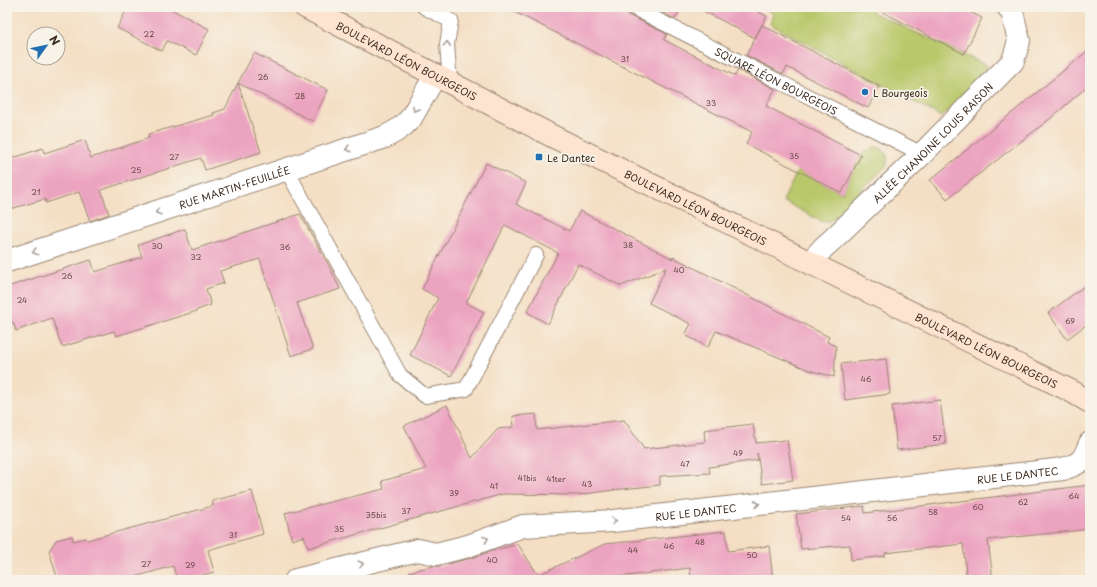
<svg xmlns="http://www.w3.org/2000/svg" width="1097" height="587" font-family="'Playpen Sans',sans-serif">
  <rect width="100%" height="100%" fill="#f7f3e8"/>
  <filter id="ink" filterUnits="userSpaceOnUse"><feTurbulence type="fractalNoise" baseFrequency=".025" numOctaves="2"/><feDisplacementMap in="SourceGraphic" scale="8" xChannelSelector="R" yChannelSelector="G"/><feConvolveMatrix kernelMatrix="1 2 1 2 8 2 1 2 1" color-interpolation-filters="sRGB"/></filter>
  <filter id="wash" filterUnits="userSpaceOnUse"><feTurbulence type="fractalNoise" baseFrequency=".012" numOctaves="4" result="noise"/><feDisplacementMap in="SourceGraphic" scale="16" xChannelSelector="R" yChannelSelector="G"/><feGaussianBlur stdDeviation="0.9" result="paint"/><feColorMatrix in="noise" values="0 0 0 0 0 0 0 0 0 0 0 0 0 0 0 0 0 1.4 0 .05"/><feComposite in="paint" operator="in"/></filter>
  <g filter="url(#wash)">
    <rect width="100%" height="100%" fill="#f4dfc4"/>
    <g fill="#b9c86a" stroke="#7a7944">
      <path d="M761 7H873L872 12 988 66 942 117 770 24 773 13Z"/>
      <path d="M874 147C885 147 890 157 886 166L832 220 826 222 821 221 783 201 798 170 842 193 861 155 866 151Z"/>
    </g>
    <g id="blocks">
      <g fill="#eca3c0">
        <path d="M128 7H167L209 29 196 55 167 41 162 51 117 28Z"/>
        <path d="M505 7H624L625 11 628 15 667 34 664 40 735 76 738 70 775 89 766 106 861 155 842 193 746 144 752 132Z"/>
        <path d="M651 7H682L675 19Z"/>
        <path d="M696 7H748L767 16 755 38Z"/>
        <path d="M873 7H960L982 18 964 54Z"/>
        <path d="M762 25 879 86 868 108 787 67 783 74 746 55Z"/>
        <path d="M1090 49V84L1051 118 947 199 930 180Z"/>
        <path d="M254 53 328 90 312 121 238 83Z"/>
        <path d="M238 83 261 152 205 170 201 158 101 190 109 214 90 221 79 192 46 203 45 199 7 210V160L43 148 44 153 85 140 91 158 149 138 148 134 214 115 213 113 225 109Z"/>
        <path d="M486 163 526 183 516 204 569 231 580 211 673 259V257L829 337 827 342 836 346 834 377 809 370 716 331 708 347 685 335 691 324 649 303 666 268 621 286 578 264 548 324 527 312 558 253 505 225 466 303 484 312 451 376 410 355 438 298 422 289Z"/>
        <path d="M300 214 329 266 340 289 297 303 313 349 291 356 260 259 220 271 224 283 206 289 211 305 197 310V311L116 336 114 331 62 347 52 318 16 331 13 322 7 324V287L91 260 95 272 142 257 138 245 185 229 192 250Z"/>
        <path d="M1090 282V322L1067 339 1048 313Z"/>
        <path d="M886 359 890 394 845 400 841 364Z"/>
        <path d="M940 400 946 444 897 450 892 406Z"/>
        <path d="M447 405 472 458 498 429 514 427 513 416 536 414 537 430 624 420 644 449 705 442 704 430 753 424 756 443 787 440 793 480 762 484 757 453 758 460 709 467 710 473 660 476V485L613 490 578 495 503 494 308 548 304 536 292 540 285 513 384 489 382 481 426 469 404 426Z"/>
        <path d="M1090 485V529L988 540 993 580H967L963 544 885 553V556L851 560 850 545 801 549 796 514 864 506 865 513Z"/>
        <path d="M252 491 263 534 208 550 214 572 186 580H177L173 566 124 580H58L49 551 56 540 72 536 73 541 86 538 87 540 213 506 212 501Z"/>
        <path d="M726 531 728 551 769 546 773 580H691L690 568 595 580H410L409 572 433 566H439L471 558 492 551 518 544 538 575 605 544Z"/>
      </g>
    </g>
  </g>
  <g filter="url(#ink)">
    <use href="#blocks" fill-opacity="0" stroke="#988471" stroke-width="1"/>
    <g fill="none" stroke-linecap="round" stroke-linejoin="round">
      <defs>
        <g id="service">
          <path d="M424 7 451 21 447 44 450 83"/>
          <path id="s1" d="M632 7 922 154"/>
          <path d="M286 169 400 375 425 396 466 389 536 255"/>
        </g>
        <g id="minor">
          <path id="s2" d="M7 261 385 137 396 131 403 126 411 118 435 76"/>
          <path id="s3" d="M810 263 823 248 833 239 922 154 1013 61 1019 41 1012 12 1008 7"/>
          <path id="s4" d="M296 580 418 550 436 554 468 546 523 526 613 521 1063 469C1082 463 1083 461 1090 443"/>
        </g>
        <g id="secondary">
          <path id="s5" d="M305 7 556 138 1071 391 1090 402"/>
        </g>
      </defs>
      <use href="#service" stroke="#988471" stroke-width="16"/>
      <use href="#minor" stroke="#988471" stroke-width="24"/>
      <use href="#secondary" stroke="#988471" stroke-width="24"/>
      <use href="#service" stroke="#fff" stroke-width="14"/>
      <use href="#minor" stroke="#fff" stroke-width="22"/>
      <use href="#secondary" stroke="#fde4d1" stroke-width="22"/>
    </g>
    <defs><path id="oneway-chevron" d="M-2-3.5L2.5 0L-2 3.5" fill="none" stroke-width="1.6" stroke-linecap="round" stroke-linejoin="round"/></defs>
    <g stroke="#a79f9a">
      <use href="#oneway-chevron" transform="translate(447 44) rotate(-87)"/>
      <use href="#oneway-chevron" transform="translate(415 109) rotate(119)"/>
      <use href="#oneway-chevron" transform="translate(348 149) rotate(162)"/>
      <use href="#oneway-chevron" transform="translate(158 212) rotate(162)"/>
      <use href="#oneway-chevron" transform="translate(35 252) rotate(162)"/>
      <use href="#oneway-chevron" transform="translate(757 504) rotate(-7)"/>
      <use href="#oneway-chevron" transform="translate(614 521) rotate(-5)"/>
      <use href="#oneway-chevron" transform="translate(486 539) rotate(-20)"/>
      <use href="#oneway-chevron" transform="translate(361 564) rotate(-14)"/>
    </g>
  </g>
  <g fill="#1f6fb2" stroke="#f7f3e8" stroke-width="1.5">
    <circle cx="865" cy="92" r="4"/>
    <rect x="535" y="153" width="8" height="8" rx="2"/>
  </g>
  <g text-anchor="middle" dominant-baseline="central" stroke-width="3.5" stroke-linejoin="round" paint-order="stroke">
    <g font-size="8" fill="#674846">
      <text x="149" y="34">22</text>
      <text x="625" y="59">31</text>
      <text x="263" y="77">26</text>
      <text x="300" y="96">28</text>
      <text x="711" y="103">33</text>
      <text x="794" y="156">35</text>
      <text x="174" y="157">27</text>
      <text x="136" y="170">25</text>
      <text x="36" y="192">21</text>
      <text x="628" y="245">38</text>
      <text x="157" y="246">30</text>
      <text x="285" y="247">36</text>
      <text x="196" y="257">32</text>
      <text x="679" y="270">40</text>
      <text x="67" y="276">26</text>
      <text x="22" y="300">24</text>
      <text x="1070" y="321">69</text>
      <text x="866" y="379">46</text>
      <text x="937" y="438">57</text>
      <text x="738" y="453">49</text>
      <text x="685" y="464">47</text>
      <text x="527" y="478">41bis</text>
      <text x="556" y="479">41ter</text>
      <text x="587" y="484">43</text>
      <text x="494" y="486">41</text>
      <text x="454" y="493">39</text>
      <text x="1074" y="496">64</text>
      <text x="1023" y="502">62</text>
      <text x="978" y="507">60</text>
      <text x="406" y="511">37</text>
      <text x="933" y="512">58</text>
      <text x="376" y="515">35bis</text>
      <text x="846" y="518">54</text>
      <text x="892" y="518">56</text>
      <text x="339" y="529">35</text>
      <text x="233" y="535">31</text>
      <text x="700" y="542">48</text>
      <text x="669" y="546">46</text>
      <text x="633" y="550">44</text>
      <text x="752" y="555">50</text>
      <text x="492" y="560">40</text>
      <text x="146" y="564">27</text>
      <text x="190" y="565">29</text>
    </g>
    <g font-size="10" fill="#3b2a1e" stroke="#f7f3e8">
      <text stroke="none"><textPath href="#s5" startOffset="115">BOULEVARD LÉON BOURGEOIS</textPath></text>
      <text stroke="none"><textPath href="#s1" startOffset="162">SQUARE LÉON BOURGEOIS</textPath></text>
      <text stroke="none"><textPath href="#s3" startOffset="172">ALLÉE CHANOINE LOUIS RAISON</textPath></text>
      <text stroke="none"><textPath href="#s2" startOffset="239">RUE MARTIN-FEUILLÉE</textPath></text>
      <text stroke="none"><textPath href="#s5" startOffset="439">BOULEVARD LÉON BOURGEOIS</textPath></text>
      <text stroke="none"><textPath href="#s5" startOffset="763">BOULEVARD LÉON BOURGEOIS</textPath></text>
      <text stroke="none"><textPath href="#s4" startOffset="733">RUE LE DANTEC</textPath></text>
      <text stroke="none"><textPath href="#s4" startOffset="409">RUE LE DANTEC</textPath></text>
    </g>
    <g font-size="10" fill="#3b2a1e" stroke="#f7f3e8" text-anchor="start">
      <text x="873" y="92">L Bourgeois</text>
      <text x="547" y="157">Le Dantec</text>
    </g>
  </g>
  <rect width="1097" height="587" fill="none" stroke="#f7f3e8" stroke-width="24"/>
  <g transform="translate(46 46) rotate(57)"><circle r="19" fill="#f7f3e8" stroke="#aca397"/>
  <path d="M0-3L7 15L0 10L-7 15Z" fill="#1f6fb2"/>
  <text y="-6" font-size="11" font-weight="bold" text-anchor="middle" fill="#3b2a1e">N</text>
  </g>
</svg>
